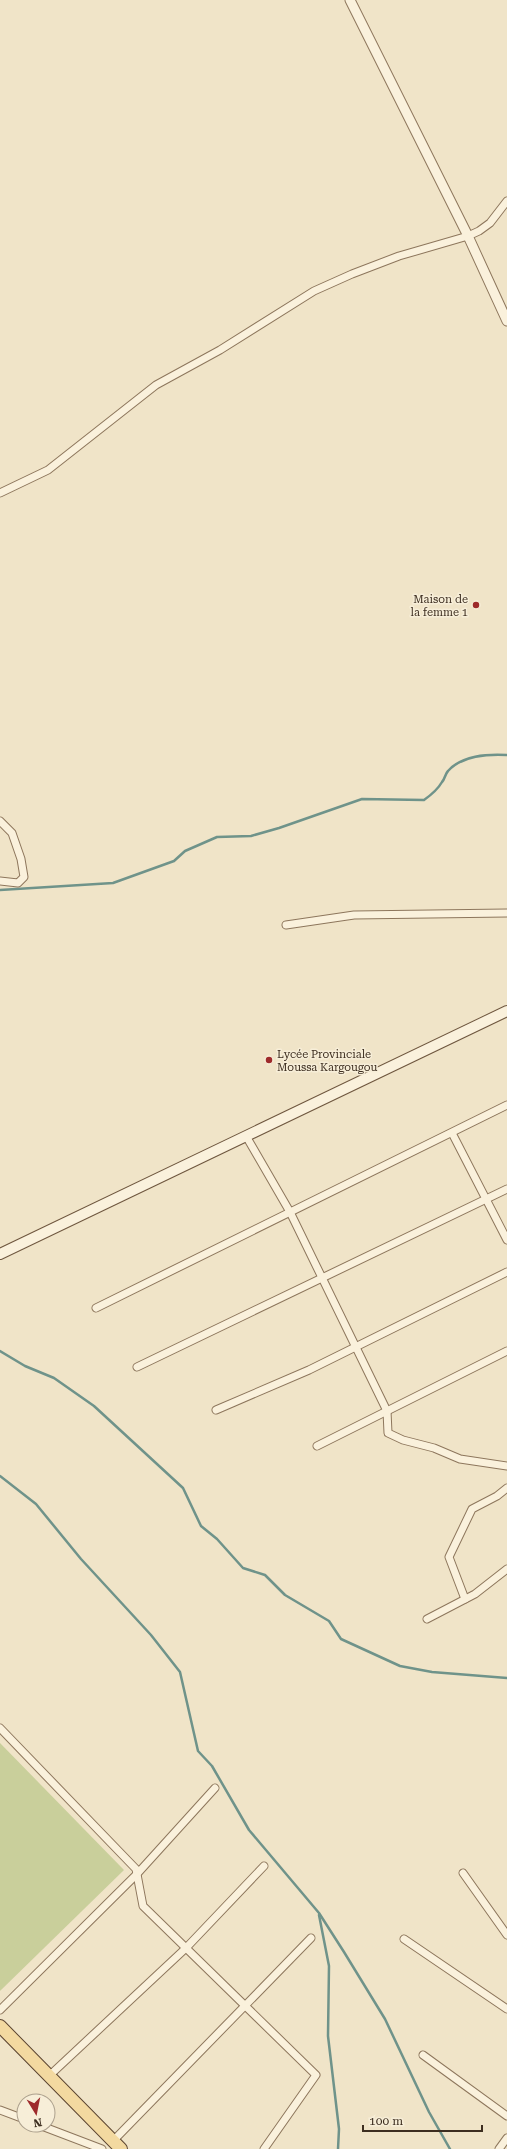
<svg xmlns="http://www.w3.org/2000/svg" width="507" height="2149" font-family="'Roboto Serif',serif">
  <rect width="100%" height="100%" fill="#f0e4c8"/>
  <path fill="#c9cf9b" d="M0 1743 124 1870 0 1991Z"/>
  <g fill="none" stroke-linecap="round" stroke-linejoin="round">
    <g stroke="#6f938a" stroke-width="2.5">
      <path d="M0 890 113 883 174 861 185 851 217 837 251 836 279 828 362 799 424 800C431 795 438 789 442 782 445 779 445 774 448 771 462 755 487 754 507 755"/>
      <path d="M0 1351 25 1366 54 1378 94 1406 183 1488 201 1526 217 1539 243 1568 265 1575 285 1595 329 1621 341 1639 400 1666 432 1672 507 1678"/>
      <path d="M0 1476 36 1504 81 1559 151 1635 180 1672 198 1751 212 1766 249 1830 319 1913 344 1952 385 2019 429 2112 450 2149"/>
      <path d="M319 1915 329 1966 328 2036 339 2129 338 2149"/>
    </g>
    <defs>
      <g id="minor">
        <path d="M0 493 48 470 156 385 220 350 314 291 352 274 399 256 468 236 479 231 490 223 507 201"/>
        <path d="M0 821 12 833 21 859 24 877 18 883 0 881"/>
        <path d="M286 925 354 915 507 913"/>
        <path d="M452 1133 507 1240"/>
        <path d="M246 1136 290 1212 387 1411 388 1433 403 1440 434 1448 460 1459 507 1466"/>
        <path d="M96 1308 507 1105"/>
        <path d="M137 1367 507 1189"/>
        <path d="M216 1410 309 1370 507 1272"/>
        <path d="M317 1446 507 1351"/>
        <path d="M465 1599 449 1557 472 1509 497 1496 507 1488"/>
        <path d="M427 1619 475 1594 507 1569"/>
        <path d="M0 1728 136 1869 143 1906 316 2075 264 2149"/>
        <path d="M463 1873 507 1935"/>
        <path d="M404 1939 507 2009"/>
        <path d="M0 2010 137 1874 215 1788"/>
        <path d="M423 2055 507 2116"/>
        <path d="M49 2076 186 1948 264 1866"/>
        <path d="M0 2110 24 2119"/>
        <path d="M39 2125 102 2149"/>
        <path d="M113 2141 311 1938"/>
        <path d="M499 2149 507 2138"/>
      </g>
      <path id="tertiary" d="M350 0 468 236 507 321"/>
      <path id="secondary" d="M0 1254 507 1011"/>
      <path id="primary" d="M0 2026 121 2149"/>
    </defs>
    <use href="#minor" stroke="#8d765c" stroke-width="9"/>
    <use href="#tertiary" stroke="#8d765c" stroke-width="11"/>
    <use href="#secondary" stroke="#6f573f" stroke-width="12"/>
    <use href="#primary" stroke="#5b4430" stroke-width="14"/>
    <use href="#minor" stroke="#faf1dc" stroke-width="7"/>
    <use href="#tertiary" stroke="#faf1dc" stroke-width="9"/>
    <use href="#secondary" stroke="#faf1dc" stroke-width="10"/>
    <use href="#primary" stroke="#f3d9a0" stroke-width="12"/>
  </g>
  <g fill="#9e2a2b" stroke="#f7eed8" stroke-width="1.5">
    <circle cx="476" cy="605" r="4"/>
    <circle cx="269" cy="1060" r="4"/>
  </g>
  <g text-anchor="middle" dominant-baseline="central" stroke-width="3" stroke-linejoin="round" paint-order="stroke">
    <g font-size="11" fill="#3d2e20" stroke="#f7eed8" text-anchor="end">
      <text x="468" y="599">Maison de<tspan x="468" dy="13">la femme 1</tspan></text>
      <text x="277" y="1054" text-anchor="start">Lycée Provinciale<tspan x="277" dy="13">Moussa Kargougou</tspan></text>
    </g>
  </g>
  <g transform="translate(36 2113) rotate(170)"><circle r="19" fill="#f7eed8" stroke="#ada18e"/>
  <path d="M0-3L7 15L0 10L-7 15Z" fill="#9e2a2b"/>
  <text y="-6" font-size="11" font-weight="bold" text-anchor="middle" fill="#3d2e20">N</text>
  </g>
  <path d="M363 2125v6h119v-6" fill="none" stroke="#3d2e20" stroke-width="2"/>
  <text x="369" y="2125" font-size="12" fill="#3d2e20" stroke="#f7eed8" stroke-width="3" paint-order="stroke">100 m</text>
</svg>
